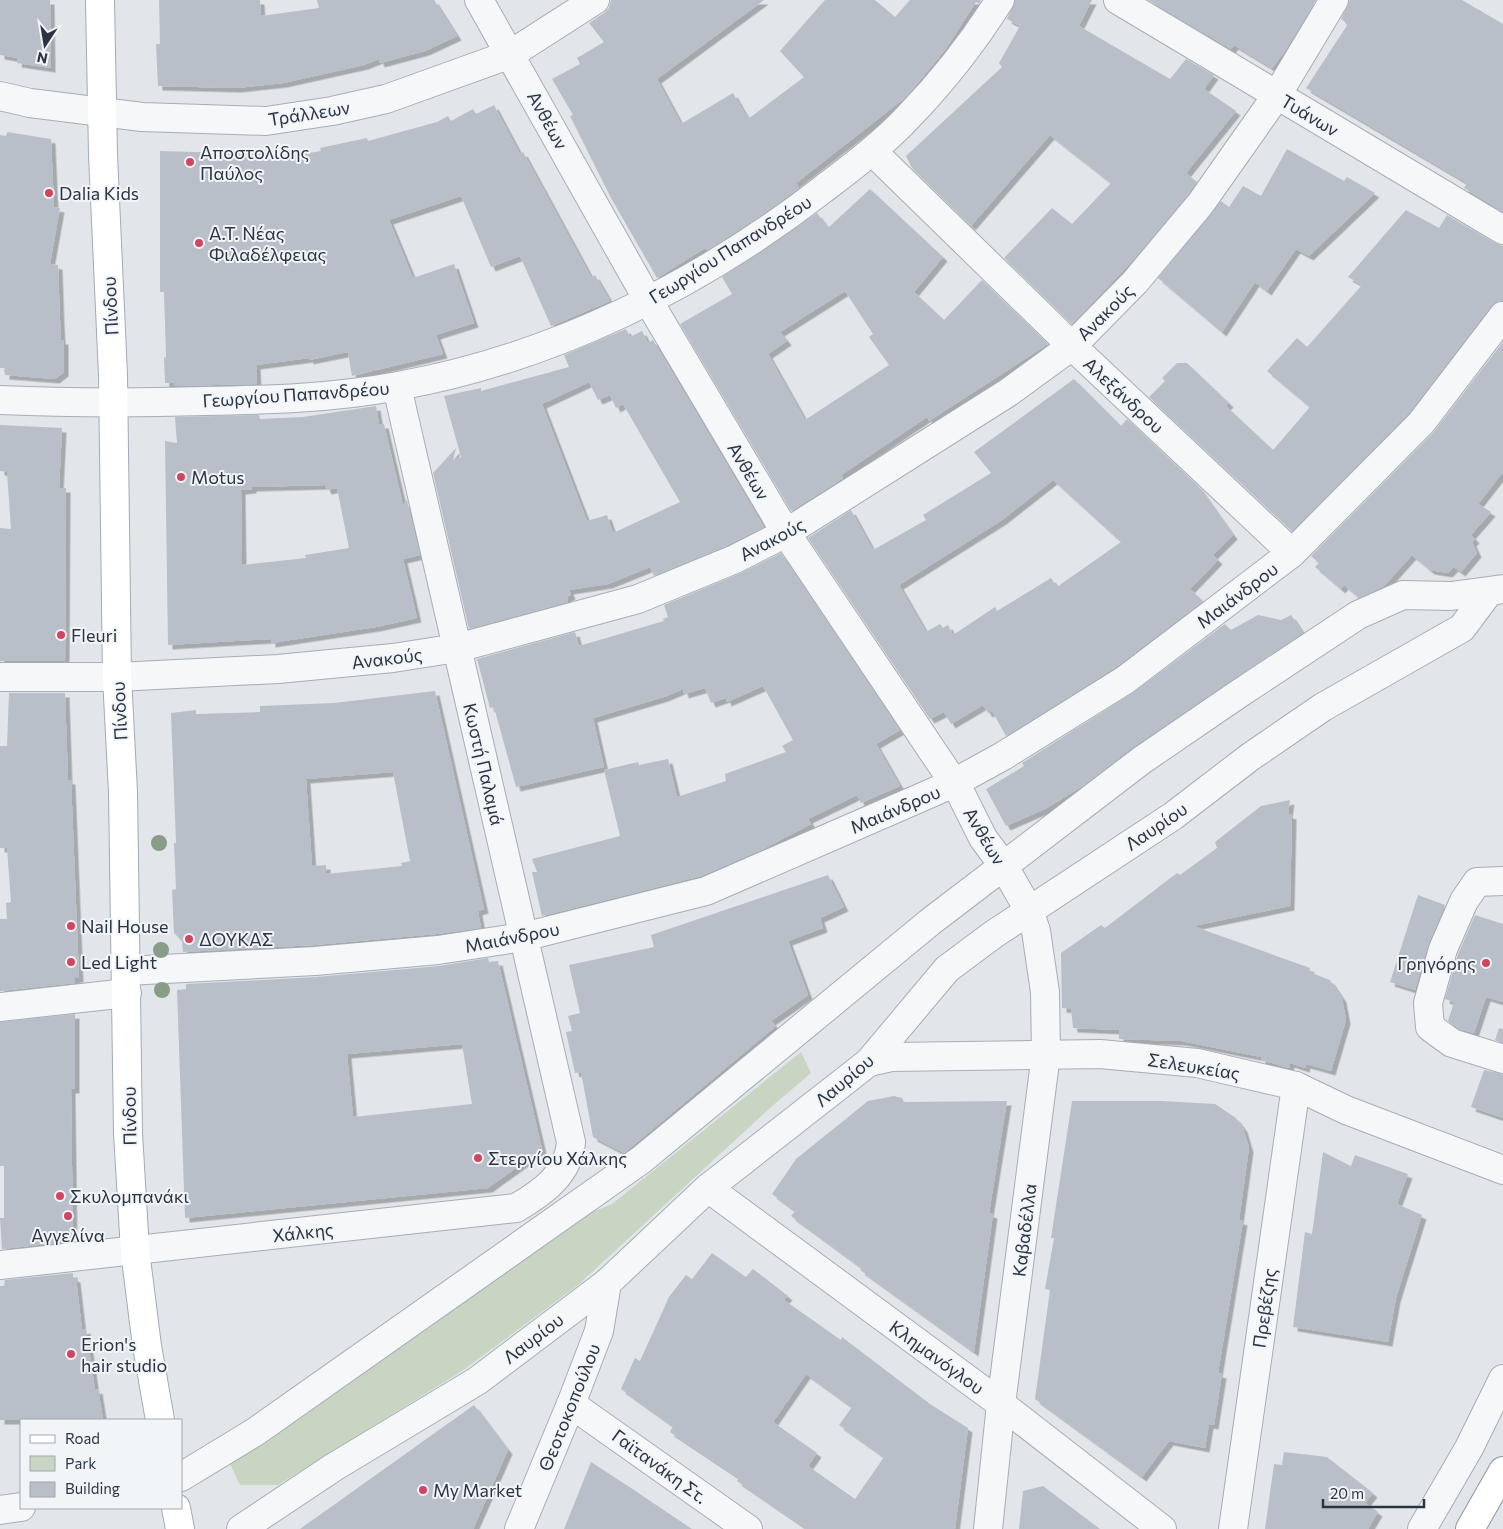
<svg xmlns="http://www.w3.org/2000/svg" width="1503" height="1529" font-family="Commissioner,sans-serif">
  <defs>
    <filter id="shadow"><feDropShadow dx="4.5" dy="4.5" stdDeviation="0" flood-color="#0004"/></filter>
  </defs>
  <rect width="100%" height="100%" fill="#e2e6eb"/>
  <path fill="#c8d5c3" d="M801 1052 811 1073 770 1108 578 1285 462 1371 278 1485H240L221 1445 522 1241 612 1204Z"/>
  <g fill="#b9bfc8" fill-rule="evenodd" filter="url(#shadow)">
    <path d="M0 0H50L51 68 17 63 18 58 0 55Z"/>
    <path d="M159 0H260L261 16 319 8 317 0H434L457 36 425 51 380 63 379 59 364 65 283 83 237 88 158 86 156 44H160Z"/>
    <path d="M611 0H764L657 79 681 124 733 93 748 119 804 77 780 51 825 0H875L895 17 910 0H981L979 4 976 2 945 50 906 97 796 183 799 188 766 212 717 244 707 250 705 248 657 278 611 198 570 116 573 115 552 79 580 64 577 58 604 42 589 23 604 13 609 8Z"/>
    <path d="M1015 0H1092L1079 26 1170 79 1186 59 1214 75 1204 89 1236 111 1186 173 1197 182 1189 193 1135 258 1072 324 1004 258 1052 208 1072 224 1111 183 1050 135 971 226 912 168 906 156 1002 67 999 63 1020 26 1007 19Z"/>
    <path d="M1148 0H1316L1285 51 1272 68 1234 45 1231 49Z"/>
    <path d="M1350 0H1462L1503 24V212L1464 188 1467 183 1306 88 1348 24 1341 19Z"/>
    <path d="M494 105 520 154 523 152 591 277 595 275 610 301 551 326 520 256 491 267 461 196 389 220 413 278 454 264 474 323 436 335 443 354 352 376 348 352 309 360V358L256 365 257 384 174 386V383H165L164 358 166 357 164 292H160V151L265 154V160L321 151 320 148 367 138 368 141 437 122 448 116 451 121 473 109 476 114Z"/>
    <path d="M7 132 51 139 54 207 60 208 50 264 58 265 60 320 61 340H64V372L55 379 5 375V368H0V135L6 136Z"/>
    <path d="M1287 149 1344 181 1347 177 1375 193 1309 256 1296 249 1267 291 1255 282 1222 332 1158 278 1221 201 1229 207 1243 186 1261 196Z"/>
    <path d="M870 189 943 257 914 292 944 320 982 280 1048 344 929 421 927 417 841 475 843 478 836 483 791 511 680 324 732 294 722 277 817 213 828 228ZM845 291 873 334 869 337 889 365 805 420 768 354 787 341 780 332Z"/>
    <path d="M1406 210 1439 228 1447 215 1495 243 1503 246V301L1491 306 1409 413 1292 531 1149 397 1165 381 1162 378 1177 363H1187L1229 403 1226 406 1273 450 1310 407 1267 371 1297 338 1307 347 1362 285 1348 277Z"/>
    <path d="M626 329 630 337 642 331 648 343 653 340 764 527 728 545 654 576 650 567 608 584 569 590 571 595 567 597 568 602 469 629 433 473 456 448 453 460 461 457 444 396 481 388V391L569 367 564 355ZM589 382 598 400 610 395 616 408 623 404 680 502 613 533 607 515 587 521 542 404Z"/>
    <path d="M1503 342V472L1478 504 1491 512 1471 535 1475 539 1472 542 1477 553 1461 572 1454 567 1448 573 1430 570 1412 555 1384 586 1359 598 1344 585 1341 589 1315 567 1319 563 1311 556 1432 434Z"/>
    <path d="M1074 379 1121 426 1127 419 1198 486 1233 535 1213 555 1218 560 1190 589 1203 601 1116 667 1006 736 992 711 988 713 983 705 951 724 944 712 930 719 808 538 851 510 873 550 926 520 923 515 991 473 974 452ZM1053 480 1121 542 1057 587 1051 578 997 611 995 607 953 635 948 625 943 628 940 624 926 632 899 585 1002 520Z"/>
    <path d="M376 406 379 424H384L403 505 407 500 420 555 403 559 417 618 376 627 271 643V639L168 645 165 441 177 443 175 417 259 415 260 419 303 417ZM325 485 327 490 337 488 349 548 305 555 306 558 242 565 241 490 252 489V487Z"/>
    <path d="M0 425 62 428 59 488H66L65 661H0V528L11 529 7 472 0 471Z"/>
    <path d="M781 553 900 730 876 744 900 786 861 803 857 795 808 819 811 824 763 849 701 876 542 916 532 872H537L532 859 620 836 604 770 638 762 639 765 668 759 677 797 726 781 725 774 786 752 782 746 793 740 763 686 727 702 726 698 711 703 705 688 684 694 683 689 664 697 593 718 604 767 516 787 494 707 490 708 477 659 575 632 579 646 664 621 663 619 668 617 664 605 741 573Z"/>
    <path d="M1258 615 1281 620 1291 615 1303 633 1133 747 1084 785 1047 808 1006 826 986 789 1024 766 1022 763 1134 692 1225 624 1231 630Z"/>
    <path d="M435 691 484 909 478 911 481 928 436 934 314 945 183 952 182 941 174 933 172 890 176 889 174 843H176L171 713 196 710V714L260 712V706L334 703ZM393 772 410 861 401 863 402 866 326 874V865L312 866 306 779Z"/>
    <path d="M9 693H65L68 780H71L79 978H75V983L0 991V919H7L6 903 11 902 7 848H0V746H7Z"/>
    <path d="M1290 800 1288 814 1292 815 1290 906 1193 926 1310 968 1309 972 1330 980 1342 998 1346 1020 1331 1071 1306 1064 1305 1068 1290 1063 1289 1068 1261 1060V1057L1181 1041 1119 1039V1030L1073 1028 1071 1009 1062 1008 1061 953 1101 925 1105 928 1177 873 1180 875 1217 848 1215 842 1261 806Z"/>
    <path d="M828 875 844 907 820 918 823 928 788 941 808 995 771 1021 776 1026 624 1153 593 1137 581 1072 575 1073 566 1032 572 1031 568 1016 580 1013 569 965 654 947 651 935Z"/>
    <path d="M1418 895 1445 905 1428 945 1415 990 1390 982Z"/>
    <path d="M1475 915 1503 924V1002L1486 997 1474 1033 1459 1029 1448 1021 1454 1002 1445 999 1458 954Z"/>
    <path d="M488 958 489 962 498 961 542 1149 488 1188 185 1218 177 990 186 989V984L316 977 439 966ZM462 1044 472 1104 353 1117 347 1054Z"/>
    <path d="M75 1014V1089H71L73 1241 2 1249 0 1218H4V1166H0V1022Z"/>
    <path d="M1499 1028 1503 1029V1043L1495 1040Z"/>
    <path d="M1484 1070 1503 1074V1118L1471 1107Z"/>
    <path d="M894 1096 902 1098 904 1102 1007 1101 989 1213 993 1214 974 1352 860 1270 862 1268 802 1224 791 1216 795 1211 772 1194 796 1159 868 1101Z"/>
    <path d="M1072 1101H1161L1215 1104 1236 1118 1243 1128 1249 1148 1239 1220 1243 1221 1218 1373 1222 1374 1214 1425 1209 1424 1205 1448 1169 1441 1142 1477 1035 1399 1050 1290 1045 1289 1054 1238H1051Z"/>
    <path d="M1323 1152 1351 1166 1355 1155 1408 1174 1397 1204 1422 1215 1396 1298 1388 1342 1293 1327 1305 1232 1312 1234Z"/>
    <path d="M712 1253 746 1277 753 1269 788 1296 784 1300 841 1340 842 1337 930 1404 968 1428 955 1529H807L737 1481 739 1478 670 1432 673 1426 621 1389 635 1358 640 1361 669 1297 686 1275 692 1279ZM806 1374 852 1407 839 1425 884 1457 855 1499 808 1466 817 1453 773 1422Z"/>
    <path d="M73 1273V1277L76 1278 82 1330 86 1329 95 1390 98 1389 103 1420H0V1286H4L5 1280Z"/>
    <path d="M474 1405 508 1450 473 1529H300Z"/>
    <path d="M1284 1452 1327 1457 1373 1493 1365 1503 1378 1512 1368 1529H1265L1274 1464 1282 1465Z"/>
    <path d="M591 1462 628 1486 692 1529H564Z"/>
    <path d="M1043 1486 1100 1529H1019L1023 1491Z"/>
  </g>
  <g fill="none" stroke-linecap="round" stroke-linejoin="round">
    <defs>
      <g id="minor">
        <path d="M479 0 649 302 786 533 960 792 983 838 1003 865 1029 910 1036 931 1045 992 1046 1054 1001 1404 988 1529"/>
        <path d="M1118 0 1503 230"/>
        <path d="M0 96 30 103 142 117 266 121 332 111 386 99 511 54 595 0"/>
        <path d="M872 151 1072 346 1292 553"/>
        <path d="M0 400C68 403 137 403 205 401 269 400 335 398 398 386 553 358 698 286 822 190 852 167 883 144 909 116 943 81 974 41 1000 0"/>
        <path d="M0 677H117L278 669 393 658 457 648 638 599 735 559 786 533 1009 392 1072 346 1135 282 1201 203 1277 95 1334 0"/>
        <path d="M1503 881 1477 882 1464 901 1443 949 1428 1003 1430 1027 1452 1043 1503 1059"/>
        <path d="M127 971 315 961 438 950 523 937 706 891 952 784 1003 756 1125 680 1292 553 1421 423 1503 316"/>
        <path d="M0 1007 127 993"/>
        <path d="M869 1062 891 1057 1100 1054 1197 1063 1296 1086 1346 1110 1503 1170"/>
        <path d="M708 1188 1001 1404 1162 1529"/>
        <path d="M0 1265 516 1208C542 1193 569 1174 571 1142L397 387"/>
        <path d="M571 1404 748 1529"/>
        <path d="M181 1477 255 1432 641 1160 930 922 1142 760 1237 695 1358 615 1403 595 1451 596 1503 589"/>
        <path d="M0 1510 21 1507"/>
        <path d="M241 1529 334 1467 477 1381 607 1283 708 1188 869 1062 947 969 994 934 1173 816 1250 757 1323 707 1462 628 1488 593"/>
        <path d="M519 1529 571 1404 599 1331 607 1283"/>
        <path d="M1233 1529 1296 1086"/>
        <path d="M1422 1529 1469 1448 1503 1379"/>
      </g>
      <g id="major">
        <path d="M100 0 103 155 113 375 117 677 123 792 128 1133 135 1251 147 1346 160 1420"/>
        <path d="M176 1508 180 1529"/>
      </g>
      <path id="highway" d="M1470 1529 1503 1471"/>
    </defs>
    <use href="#minor" stroke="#a7adb5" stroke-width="30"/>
    <use href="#major" stroke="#a1abb7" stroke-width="30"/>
    <use href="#highway" stroke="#8994a2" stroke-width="30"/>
    <use href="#minor" stroke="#f5f7f9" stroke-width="28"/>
    <use href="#major" stroke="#fff" stroke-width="28"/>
    <use href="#highway" stroke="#fff" stroke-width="28"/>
  </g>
  <g fill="#899c88">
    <circle cx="159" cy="843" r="8"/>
    <circle cx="161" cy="950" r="8"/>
    <circle cx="162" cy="990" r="8"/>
  </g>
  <g fill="#d24561" stroke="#f2f5f8" stroke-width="2">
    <circle cx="190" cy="162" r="5"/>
    <circle cx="49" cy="193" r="5"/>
    <circle cx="199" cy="243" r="5"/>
    <circle cx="181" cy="477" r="5"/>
    <circle cx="61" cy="635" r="5"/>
    <circle cx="71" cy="926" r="5"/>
    <circle cx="189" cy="939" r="5"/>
    <circle cx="71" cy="962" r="5"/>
    <circle cx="1486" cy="963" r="5"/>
    <circle cx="478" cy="1158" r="5"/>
    <circle cx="60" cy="1196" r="5"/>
    <circle cx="68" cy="1216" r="5"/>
    <circle cx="71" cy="1354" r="5"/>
    <circle cx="423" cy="1490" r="5"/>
  </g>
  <g text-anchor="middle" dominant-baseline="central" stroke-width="4" stroke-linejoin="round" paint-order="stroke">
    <g font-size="18" fill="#2a3443" stroke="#f2f5f8">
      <text transform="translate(309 113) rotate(-9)">Τράλλεων</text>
      <text transform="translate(1310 115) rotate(31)">Τυάνων</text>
      <text transform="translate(548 120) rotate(61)">Ανθέων</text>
      <text transform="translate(730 249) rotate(-32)">Γεωργίου Παπανδρέου</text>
      <text transform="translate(110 306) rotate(-93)">Πίνδου</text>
      <text transform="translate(1105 312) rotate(-45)">Ανακούς</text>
      <text transform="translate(296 394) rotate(-4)">Γεωργίου Παπανδρέου</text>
      <text transform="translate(1124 395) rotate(43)">Αλεξάνδρου</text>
      <text transform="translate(749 471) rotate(59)">Ανθέων</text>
      <text transform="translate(772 539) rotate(-28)">Ανακούς</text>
      <text transform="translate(1237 595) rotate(-37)">Μαιάνδρου</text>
      <text transform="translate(387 658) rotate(-7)">Ανακούς</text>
      <text transform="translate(119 711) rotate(-93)">Πίνδου</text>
      <text transform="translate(484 764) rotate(77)">Κωστή Παλαμά</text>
      <text transform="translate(895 809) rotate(-23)">Μαιάνδρου</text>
      <text transform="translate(1156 826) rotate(-34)">Λαυρίου</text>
      <text transform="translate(985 836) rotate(59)">Ανθέων</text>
      <text transform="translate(512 937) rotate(-11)">Μαιάνδρου</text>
      <text transform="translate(1194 1066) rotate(9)">Σελευκείας</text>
      <text transform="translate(844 1080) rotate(-40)">Λαυρίου</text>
      <text transform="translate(129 1116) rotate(-91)">Πίνδου</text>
      <text transform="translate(1024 1230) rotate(-83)">Καβαδέλλα</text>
      <text transform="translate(303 1232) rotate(-6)">Χάλκης</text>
      <text transform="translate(1264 1308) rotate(-82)">Πρεβέζης</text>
      <text transform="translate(533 1338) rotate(-37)">Λαυρίου</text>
      <text transform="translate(937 1357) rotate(36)">Κλημανόγλου</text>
      <text transform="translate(569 1407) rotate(-68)">Θεοτοκοπούλου</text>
      <text transform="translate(660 1466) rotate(36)">Γαϊτανάκη Στ.</text>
    </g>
    <g font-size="18" fill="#2a3443" stroke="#f2f5f8" text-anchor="start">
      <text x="200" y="152">Αποστολίδης<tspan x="200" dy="21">Παύλος</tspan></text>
      <text x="59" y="193">Dalia Kids</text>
      <text x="209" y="233">Α.Τ. Νέας<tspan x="209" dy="21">Φιλαδέλφειας</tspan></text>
      <text x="191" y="477">Motus</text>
      <text x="71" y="635">Fleuri</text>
      <text x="81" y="926">Nail House</text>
      <text x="199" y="939">ΔΟΥΚΑΣ</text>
      <text x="81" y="962">Led Light</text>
      <text x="1476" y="963" text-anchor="end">Γρηγόρης</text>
      <text x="488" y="1158">Στεργίου Χάλκης</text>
      <text x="70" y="1196">Σκυλομπανάκι</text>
      <text x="68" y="1235" text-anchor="middle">Αγγελίνα</text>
      <text x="81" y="1344">Erion's<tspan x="81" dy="21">hair studio</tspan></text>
      <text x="433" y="1490">My Market</text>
    </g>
  </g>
  <rect x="20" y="1419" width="162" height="90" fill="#f2f5f8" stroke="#a2a8b0"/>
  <rect x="30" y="1435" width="25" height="8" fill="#ffffff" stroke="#a2a8b0"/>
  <text x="65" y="1444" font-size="15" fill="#2a3443">Road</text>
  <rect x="30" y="1456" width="25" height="15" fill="#c8d5c3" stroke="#a2a8b0"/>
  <text x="65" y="1469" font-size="15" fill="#2a3443">Park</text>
  <rect x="30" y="1482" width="25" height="15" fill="#b9bfc8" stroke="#a2a8b0"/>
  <text x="65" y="1494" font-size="15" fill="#2a3443">Building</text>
  <g transform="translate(45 45) rotate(192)" stroke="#f2f5f8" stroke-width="4" paint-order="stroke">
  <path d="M0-4L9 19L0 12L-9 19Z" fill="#2a3443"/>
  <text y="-8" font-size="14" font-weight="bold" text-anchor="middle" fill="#2a3443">N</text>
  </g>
  <path d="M1323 1499v8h101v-8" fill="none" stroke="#2a3443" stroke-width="2.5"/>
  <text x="1330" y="1499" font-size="15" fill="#2a3443" stroke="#f2f5f8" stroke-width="4" paint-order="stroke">20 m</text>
</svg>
